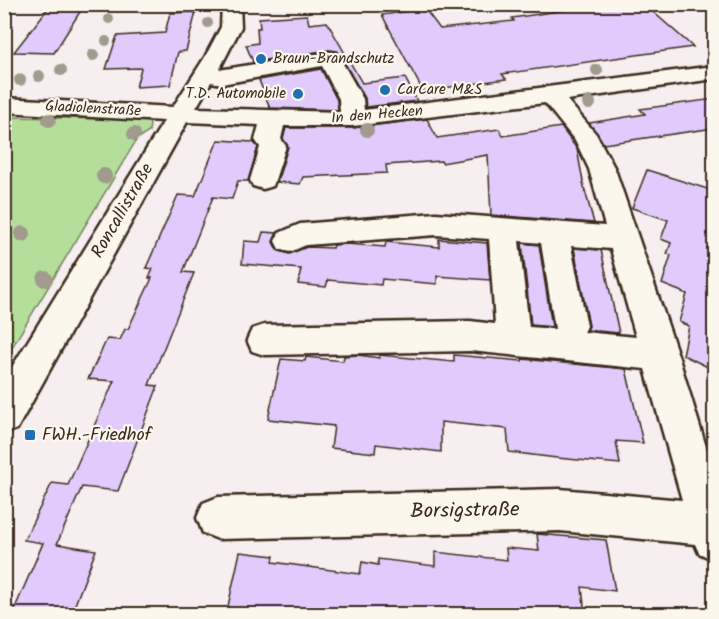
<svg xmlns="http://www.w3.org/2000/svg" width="719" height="619" font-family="Kalam,sans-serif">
  <rect width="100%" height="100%" fill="#f6eeef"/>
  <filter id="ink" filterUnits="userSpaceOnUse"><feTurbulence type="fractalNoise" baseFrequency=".0167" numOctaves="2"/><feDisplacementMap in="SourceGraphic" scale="12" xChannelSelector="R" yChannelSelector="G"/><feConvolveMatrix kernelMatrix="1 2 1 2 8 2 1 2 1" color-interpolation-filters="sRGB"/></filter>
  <g filter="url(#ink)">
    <path fill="#b5de9b" stroke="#78845c" stroke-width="1.5" d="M5 117 113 119 124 117 146 119 150 124 149 132 137 139 5 359Z"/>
    <g fill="#e1cbfc" stroke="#3b2a1e" stroke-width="1.5">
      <path d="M605 4H644L693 47 502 74 506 79 423 91 382 15 425 9 440 29 514 21 512 18Z"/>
      <path d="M49 7H83L54 53 14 52Z"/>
      <path d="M196 12 186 51 178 52 170 85 136 87 141 68 106 69 117 36 165 33 170 13Z"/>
      <path d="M307 15 309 24 327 22 362 83 405 78 417 101 366 107 365 98 337 51 329 50 253 62 246 45 258 43 257 28H260L259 18Z"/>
      <path d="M321 69 337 100 338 110 270 108 259 80Z"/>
      <path d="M714 99V128L604 144 589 123 645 114 640 109Z"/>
      <path d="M427 119 437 138 499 129 503 136 561 127 577 149 584 187 594 223 491 215 488 155 442 163 441 161 386 165 387 173 303 177 300 184 277 182 288 147 283 139 286 128H353Z"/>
      <path d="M218 140 253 142 258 147 248 181H238L232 199 213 197 183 272 194 273 149 385 158 386 118 491 82 487 57 544 96 550 71 615H12L43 543 24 540 52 483 68 485 114 381 88 379 107 339 120 340 125 329H128L152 278H149L153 269 146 268 178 195 195 196Z"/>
      <path d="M647 170 714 191V370L683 355 689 326 679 322 687 294 662 284 671 255 667 254 671 243 661 239 668 220 632 208Z"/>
      <path d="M263 232 277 233 273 242 277 250 289 254 307 247 333 248 334 245 347 244 385 247 386 242 439 247V239L487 243 490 280 437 276V284L382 279 381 285 328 280 326 287 298 284 301 269 242 264 244 241 260 242Z"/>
      <path d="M522 243 539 245 552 327 531 325Z"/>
      <path d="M574 248 601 250 619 333 587 330 589 326Z"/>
      <path d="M358 355 379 358V355L454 362V355L522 361V359L626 369 643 443 616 441 620 464 557 458 509 452 507 429 441 422V452L376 444 375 453 331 448 334 426 268 419 281 359 305 361 306 357 343 361 344 356Z"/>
      <path d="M537 534 606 540 615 591 582 587 585 615H226L240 552 274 556 273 562 360 574 362 562 378 565V559L435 566V552L507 560 506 548 539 551Z"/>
    </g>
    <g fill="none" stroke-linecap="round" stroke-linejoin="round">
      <defs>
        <path id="minor" d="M222 4H240L241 27 219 70 329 52 337 53 363 99 364 110 714 66V79L567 100 596 134 615 169 678 355 714 473V560L699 553 695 544 560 531 218 539 203 533 197 518 203 503 218 497 560 489 682 500 645 369 470 351 264 355 252 351 247 340 252 329 264 325 470 321 495 324 489 239 436 235 306 245 290 252 279 249 275 241 279 233 300 224 436 213 605 226 589 169 576 142 545 103 353 126H284L281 139 286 146 273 186 263 189 253 186 250 180 260 147 255 140 259 125 187 122 17 429 4 434V380L164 121 4 112V98L173 107 205 57 221 27ZM322 66 339 99 340 112 196 108 211 82 222 84ZM519 241 541 243 555 329 529 327ZM571 246 611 249 636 337 584 332 587 326Z"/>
      </defs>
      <use href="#minor" stroke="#3b2a1e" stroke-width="5"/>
      <use href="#minor" fill="#fbf7ec" fill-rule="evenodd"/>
    </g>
    <g fill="#a09b8d">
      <circle cx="109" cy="19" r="5"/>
      <circle cx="208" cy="23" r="5"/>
      <circle cx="106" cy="41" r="5"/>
      <circle cx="93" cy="55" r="6"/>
      <circle cx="61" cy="70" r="6"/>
      <circle cx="597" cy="70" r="6"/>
      <circle cx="39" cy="76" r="6"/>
      <circle cx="20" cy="80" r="6"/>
      <circle cx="589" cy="103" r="7"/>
      <circle cx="49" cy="120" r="7"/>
      <circle cx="367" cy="130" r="7"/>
      <circle cx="134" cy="134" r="7"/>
      <circle cx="104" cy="176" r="8"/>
      <circle cx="23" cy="234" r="8"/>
      <circle cx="45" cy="279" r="8"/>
    </g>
  </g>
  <g fill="#1f6fb2" stroke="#fbf7ec" stroke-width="2">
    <circle cx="261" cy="59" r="6"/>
    <circle cx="385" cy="90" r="6"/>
    <circle cx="298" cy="94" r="6"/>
    <rect x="24" y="429" width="12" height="12" rx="3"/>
  </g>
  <g text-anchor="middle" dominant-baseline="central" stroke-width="4.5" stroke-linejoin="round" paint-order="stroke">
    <g font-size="15" fill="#3b2a1e" stroke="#fbf7ec" text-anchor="start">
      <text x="273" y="59">Braun-Brandschutz</text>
      <text x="397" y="90">CarCare M&amp;S</text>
      <text x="286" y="94" text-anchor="end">T.D. Automobile</text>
    </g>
    <g font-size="15" fill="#3b2a1e" stroke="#fbf7ec">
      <text transform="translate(93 109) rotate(3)">Gladiolenstraße</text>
      <text transform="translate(377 115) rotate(-5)">In den Hecken</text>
    </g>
    <g font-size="18" fill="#3b2a1e" stroke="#fbf7ec">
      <text transform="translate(123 211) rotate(-60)">Roncallistraße</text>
    </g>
    <g font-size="18" fill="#3b2a1e" stroke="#fbf7ec" text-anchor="start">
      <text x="42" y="435">FWH.-Friedhof</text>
    </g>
    <g font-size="21" fill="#3b2a1e" stroke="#fbf7ec">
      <text transform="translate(465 511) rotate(-1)">Borsigstraße</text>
    </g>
  </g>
  <rect width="719" height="619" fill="none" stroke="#fbf7ec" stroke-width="24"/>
  <rect x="12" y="12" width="695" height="595" fill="none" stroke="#3b2a1e" stroke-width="2" filter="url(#ink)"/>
</svg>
